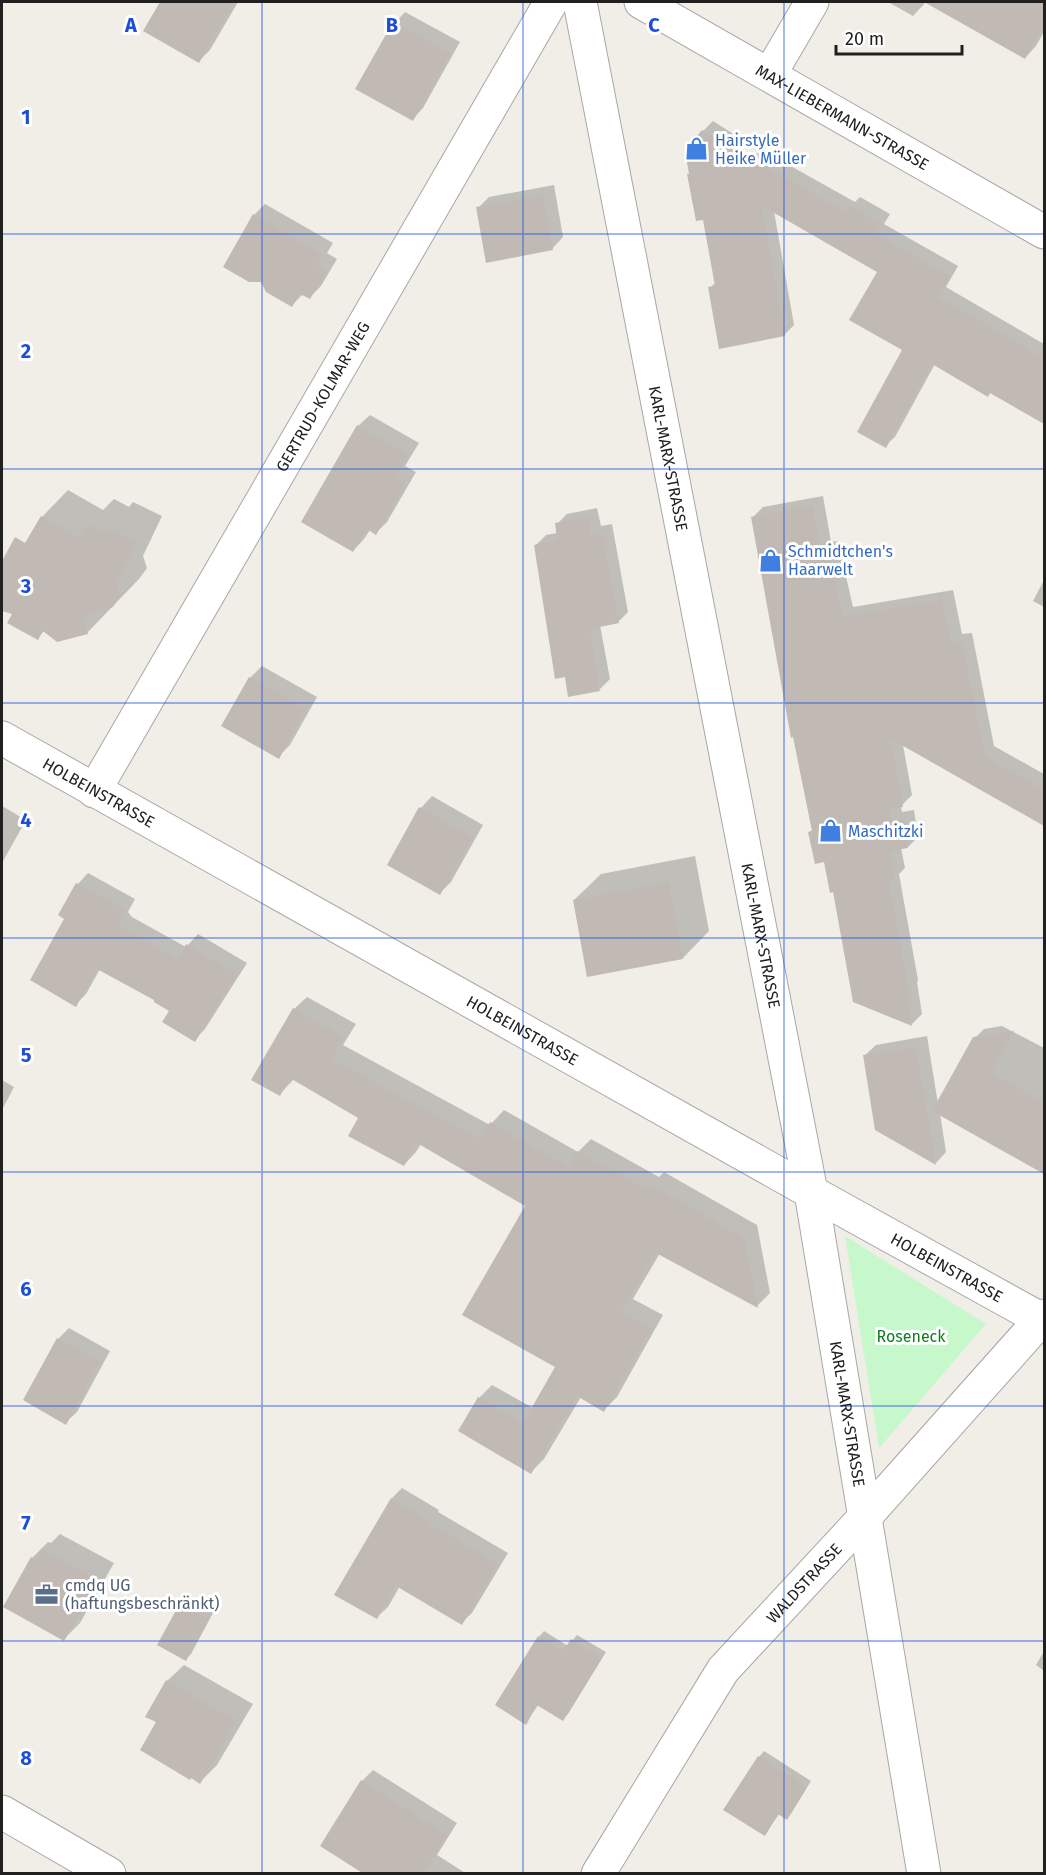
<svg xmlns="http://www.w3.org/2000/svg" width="1046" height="1875" font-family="'Fira Sans',sans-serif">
  <rect width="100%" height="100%" fill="#f0eee7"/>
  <path fill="#c7f8cc" d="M845 1236 986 1324 879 1448Z"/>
  <g fill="#0003">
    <path d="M161 2H238L210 50 199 61 145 30Z"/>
    <path d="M888 2H926L913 16Z"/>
    <path d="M927 2H1044V32L1036 46 1025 58Z"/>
    <path d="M405 12 460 42 423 108 413 119 357 88 395 23Z"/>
    <path d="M713 121 735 135 739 157 778 150 780 160 855 202 860 197 890 214 884 224 958 266 946 287 1044 344V423L991 392 988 395 935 364 895 437 885 446 905 350 879 271 774 211 794 325 784 335 710 288 716 282 704 218 690 173 703 131Z"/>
    <path d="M554 185 563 237 552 249 478 208 489 197Z"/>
    <path d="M265 204 333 243 327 253 337 259 321 286 310 297 303 294 292 305 254 215Z"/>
    <path d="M370 415 419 443 405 466 416 472 387 522 376 533 370 530 364 539 353 551 358 426Z"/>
    <path d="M68 490 103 510 114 499 129 507 133 502 162 516 143 556 147 568 139 579 87 633 44 631 37 638 15 614 2 609V580L27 544 42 517Z"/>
    <path d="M823 496 831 542 838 541 853 607 953 590 962 634 972 633 994 746 1044 774V825L903 745 912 795 901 806 902 812 914 810 918 837 908 847 901 848 905 868 899 874 918 980 917 982 922 1014 912 1024 854 1001 834 891 826 860 810 832 813 829 753 517 763 507Z"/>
    <path d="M597 508 601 526 612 524 628 612 618 622 600 625 610 679 600 689 536 545 546 535 557 533V524L567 514Z"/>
    <path d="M1044 580V607L1033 601Z"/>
    <path d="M262 666 317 697 290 745 278 757 223 725 250 678Z"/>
    <path d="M432 796 483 825 451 882 440 893 389 864 421 808Z"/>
    <path d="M2 806 26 820 2 863Z"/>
    <path d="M695 856 709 931 683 958 574 900 601 874Z"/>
    <path d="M88 873 135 899 128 912 132 917 186 947 198 934 247 963 205 1029 194 1040 171 1011 156 1000 100 969 86 994 75 1005 66 918 60 915 78 884Z"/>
    <path d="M307 997 356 1024 343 1045 490 1125 504 1110 578 1152 591 1139 659 1177 664 1172 757 1225 770 1293 757 1306 660 1253 633 1299 663 1315 617 1397 604 1410 581 1397 544 1459 531 1472 479 1398 492 1385 533 1408 557 1367 527 1206 421 1144 416 1152 404 1165 360 1117 294 1079 280 1094 294 1009Z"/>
    <path d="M1002 1026 1044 1048V1173L940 1113 946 1152 936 1163 864 1056 876 1045 927 1036 938 1104 975 1038 984 1029Z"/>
    <path d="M2 1080 14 1087 2 1110Z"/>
    <path d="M69 1328 110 1351 77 1412 65 1423 58 1339Z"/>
    <path d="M402 1488 439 1510 438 1512 508 1553 472 1613 461 1623 400 1586 388 1607 377 1617 392 1498Z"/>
    <path d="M60 1534 114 1563 80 1623 64 1639 32 1558 48 1542 51 1543Z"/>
    <path d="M187 1598 213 1613 191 1654 185 1659 159 1644 181 1604Z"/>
    <path d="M544 1631 568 1646 577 1635 606 1652 568 1714 563 1719 539 1704 525 1723 539 1637Z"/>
    <path d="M1044 1651V1671L1036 1665Z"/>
    <path d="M184 1665 253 1704 217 1765 200 1782 158 1722 167 1681Z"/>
    <path d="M764 1751 811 1781 792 1812 786 1818 780 1813 765 1834 759 1757Z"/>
    <path d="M373 1770 457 1823 437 1855 467 1874H367L362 1781Z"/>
  </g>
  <g fill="#c1bab4">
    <path d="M160 2H234L199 63 143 31Z"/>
    <path d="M924 2H1044V25L1025 59Z"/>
    <path d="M393 22 451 53 413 121 355 89Z"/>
    <path d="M702 130 726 144 729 166 769 159 771 170 845 211 849 206 881 224 876 234 950 276 938 297 1044 358V424L990 393 988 397 932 364 886 448 857 432 902 350 849 320 877 272 762 206 785 336 719 349 708 287 715 286 703 220 696 221 687 174H689L685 151Z"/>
    <path d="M543 195 553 250 486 263 476 207Z"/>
    <path d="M253 214 323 255 316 265 327 271 310 299 300 294 292 307 266 292 261 282H249L223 267Z"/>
    <path d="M357 425 409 455 395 478 406 483 376 535 367 529 353 552 301 522Z"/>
    <path d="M813 505 821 551 828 550 843 616 942 600 952 644 962 642 985 756 1044 790V826L891 739 903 807 890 809 892 821 904 819 908 848 890 851 895 880 889 881 909 992H907L912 1026 853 1002 833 892 830 893 824 862 815 864 808 832 812 831 793 737 791 738 751 517Z"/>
    <path d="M41 516 79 537 87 524 102 532 106 528 137 542 117 583 121 595 113 607 83 616 88 634 57 642 43 631 38 640 7 623 12 614 2 611V561L15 537 25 543Z"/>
    <path d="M588 517 591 535 602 533 619 623 590 629 600 691 568 697 565 677 555 679 534 545 557 540 555 523Z"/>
    <path d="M249 677 306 709 279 759 221 726Z"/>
    <path d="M419 807 473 837 440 895 387 865Z"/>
    <path d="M669 882 683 959 587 977 573 900Z"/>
    <path d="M76 883 126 910 118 924 121 927 178 959 186 944 237 974 195 1042 162 1022 169 1011 154 1002V1000L97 969 76 1007 30 980 64 919 58 915Z"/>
    <path d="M293 1008 344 1037 332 1059 480 1139 490 1122 568 1167 577 1151 647 1190 650 1184 744 1238 758 1308 656 1253 621 1312 652 1328 604 1412 577 1396 531 1474 458 1431 478 1397 523 1423 555 1367 462 1315 525 1206 417 1143 404 1166 348 1136 358 1118 290 1078 280 1096 251 1080Z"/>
    <path d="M1014 1031 991 1072 1044 1102V1174L932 1111 973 1037Z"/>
    <path d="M916 1047 936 1165 875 1130 863 1055Z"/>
    <path d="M57 1338 100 1362 66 1425 23 1400Z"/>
    <path d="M391 1498 430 1521 429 1523 498 1564 462 1625 396 1586 377 1619 334 1595Z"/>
    <path d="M42 1549 99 1580 64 1641 3 1607 31 1557 36 1560Z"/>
    <path d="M180 1603 209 1619 186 1661 157 1645Z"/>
    <path d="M538 1636 563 1651 571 1639 602 1658 563 1721 537 1705 526 1725 495 1705Z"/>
    <path d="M166 1680 237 1721 200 1784 191 1778 190 1780 140 1750 156 1722 145 1717Z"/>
    <path d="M758 1756 807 1787 787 1820 778 1814 765 1836 723 1810Z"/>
    <path d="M361 1780 447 1835 423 1874H364L320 1846Z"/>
  </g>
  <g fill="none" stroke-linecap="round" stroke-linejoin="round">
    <defs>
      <g id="minor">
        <path id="s1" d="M580 2 811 1192 924 1874"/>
        <path id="s2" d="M641 2 1044 232"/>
        <path d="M770 74 812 2"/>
        <path id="s3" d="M2 738 811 1192 1044 1321"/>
        <path id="s4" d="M94 791 551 2"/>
        <path d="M2 1812 109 1874"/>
        <path id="s5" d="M598 1874 723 1670 864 1518 1044 1316"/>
      </g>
    </defs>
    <use href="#minor" stroke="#a7a7a7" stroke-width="35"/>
    <use href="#minor" stroke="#fff" stroke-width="33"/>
  </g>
  <path fill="none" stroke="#1d4ed8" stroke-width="1.5" stroke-opacity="0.55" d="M262 2V1874M523 2V1874M784 2V1874M2 234H1044M2 469H1044M2 703H1044M2 938H1044M2 1172H1044M2 1406H1044M2 1641H1044"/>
  <defs>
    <symbol id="shop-bare" viewBox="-9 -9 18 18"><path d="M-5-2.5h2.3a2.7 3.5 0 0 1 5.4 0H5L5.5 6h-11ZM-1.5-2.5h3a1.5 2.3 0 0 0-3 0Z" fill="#3f7fe0" stroke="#fff" stroke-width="2.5" paint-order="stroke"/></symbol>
    <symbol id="office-bare" viewBox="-9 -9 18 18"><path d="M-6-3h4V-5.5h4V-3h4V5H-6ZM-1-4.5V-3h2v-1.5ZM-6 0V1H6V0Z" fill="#5c6f8a" stroke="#fff" stroke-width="2.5" paint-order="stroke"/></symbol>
  </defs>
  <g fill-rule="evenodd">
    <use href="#shop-bare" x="680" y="132" width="33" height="33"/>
    <use href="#shop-bare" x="754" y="544" width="33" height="33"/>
    <use href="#shop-bare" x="814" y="814" width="33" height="33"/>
    <use href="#office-bare" x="30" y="1578" width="33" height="33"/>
  </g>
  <g text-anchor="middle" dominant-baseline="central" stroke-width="6" stroke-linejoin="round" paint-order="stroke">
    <g font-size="16" fill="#202020" stroke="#fff">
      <text stroke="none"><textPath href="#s2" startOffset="232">MAX-LIEBERMANN-STRASSE</textPath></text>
      <text stroke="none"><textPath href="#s4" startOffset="456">GERTRUD-KOLMAR-WEG</textPath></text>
      <text stroke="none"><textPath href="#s1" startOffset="465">KARL-MARX-STRASSE</textPath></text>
      <text stroke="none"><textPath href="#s3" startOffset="111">HOLBEINSTRASSE</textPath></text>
      <text stroke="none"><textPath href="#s1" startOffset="951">KARL-MARX-STRASSE</textPath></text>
      <text stroke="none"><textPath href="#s3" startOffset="597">HOLBEINSTRASSE</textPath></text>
      <text stroke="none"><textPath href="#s3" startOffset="1083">HOLBEINSTRASSE</textPath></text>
      <text stroke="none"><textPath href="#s1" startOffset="1437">KARL-MARX-STRASSE</textPath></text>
      <text stroke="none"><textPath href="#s5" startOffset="358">WALDSTRASSE</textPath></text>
    </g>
    <g font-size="16" fill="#366cbe" stroke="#fff" text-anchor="start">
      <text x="715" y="140">Hairstyle<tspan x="715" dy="18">Heike Müller</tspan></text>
      <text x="788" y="551">Schmidtchen's<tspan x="788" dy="18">Haarwelt</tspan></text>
      <text x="848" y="831">Maschitzki</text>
    </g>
    <g font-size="16" fill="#0f7d1d" stroke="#fff">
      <text x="911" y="1336">Roseneck</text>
    </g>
    <g font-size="16" fill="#4e5e75" stroke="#fff" text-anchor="start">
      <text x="65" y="1585">cmdq UG<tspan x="65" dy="18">(haftungsbeschränkt)</tspan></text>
    </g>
  </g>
  <g font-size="20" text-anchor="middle" font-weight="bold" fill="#1d4ed8" stroke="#fff" stroke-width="6" stroke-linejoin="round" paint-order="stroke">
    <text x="131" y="32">A</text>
    <text x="392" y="32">B</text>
    <text x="654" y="32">C</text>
    <text x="26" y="124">1</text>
    <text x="26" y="358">2</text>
    <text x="26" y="593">3</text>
    <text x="26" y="827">4</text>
    <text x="26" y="1062">5</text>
    <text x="26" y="1296">6</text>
    <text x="26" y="1530">7</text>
    <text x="26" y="1765">8</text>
  </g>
  <rect width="1046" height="1875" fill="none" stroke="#202020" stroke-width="6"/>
  <path d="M836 45v9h126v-9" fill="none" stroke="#202020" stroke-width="3"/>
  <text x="845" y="45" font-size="18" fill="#202020" stroke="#ffffff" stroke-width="4.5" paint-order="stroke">20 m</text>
</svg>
